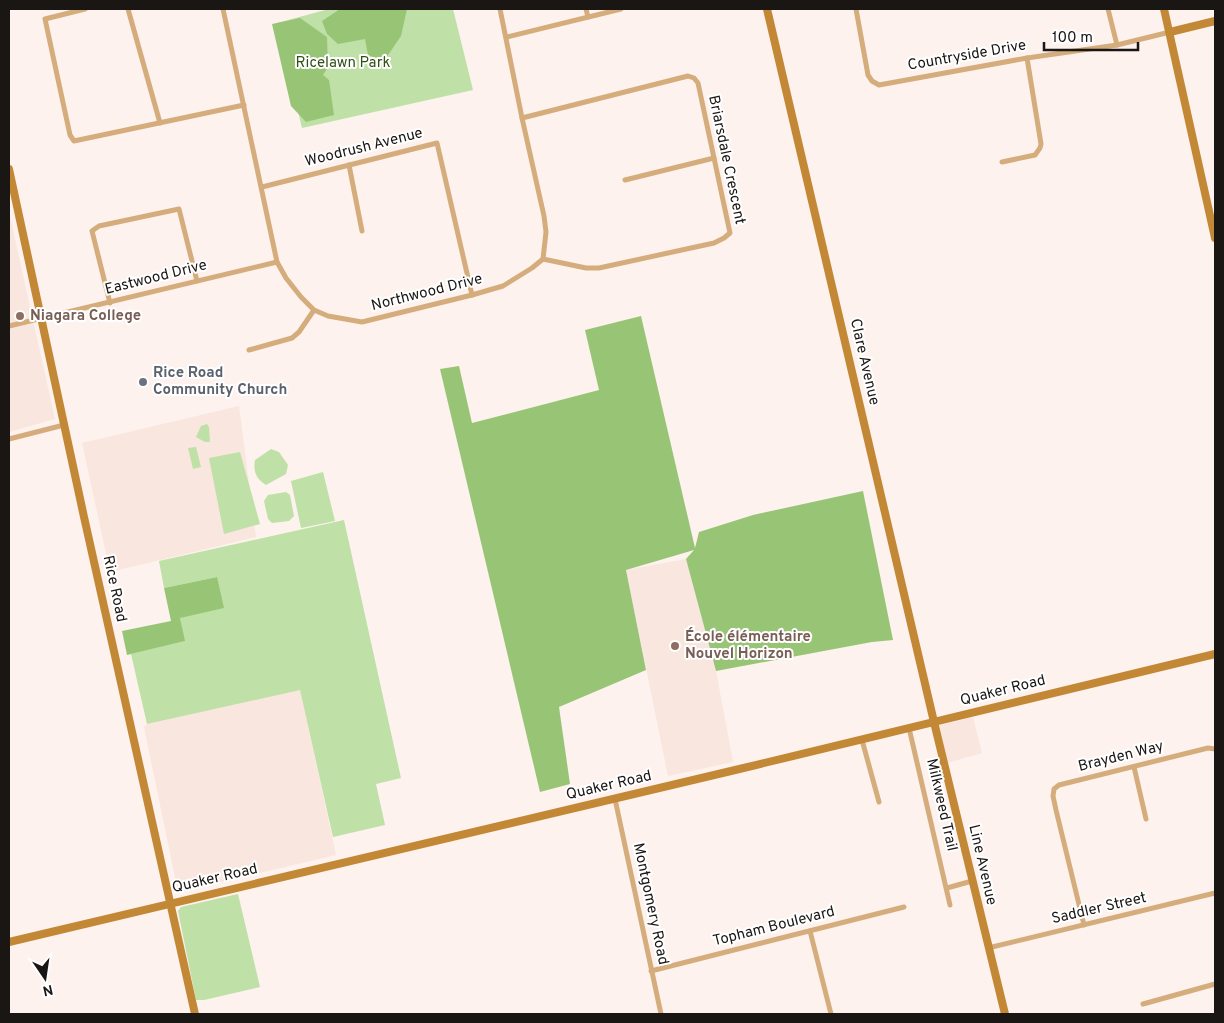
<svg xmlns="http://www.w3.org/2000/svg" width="1224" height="1023" font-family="Overpass,sans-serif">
  <rect width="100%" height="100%" fill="#fdf2ee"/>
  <g fill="#f9e6de">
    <path d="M9 212 55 419 9 432Z"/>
    <path d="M239 406 256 537 110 572 82 443Z"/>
    <path d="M686 559 716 671 733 762 668 776 626 570Z"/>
    <path d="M300 689 336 855 178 892 144 727 147 724Z"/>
    <path d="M973 717 982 753 947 763 938 726Z"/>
  </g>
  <g fill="#bfe0a6">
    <path d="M329 9H453L473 90 302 128 277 23Z"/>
    <path d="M207 424 209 427 210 442H205L196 437 201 426Z"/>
    <path d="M196 447 201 467 193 469 188 448Z"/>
    <path d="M271 449 279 452 288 465 286 474 266 485C256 479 253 471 255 460Z"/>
    <path d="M240 452 260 524 224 534 209 458Z"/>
    <path d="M323 472 335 521 301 528 291 481Z"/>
    <path d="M286 492 290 495 294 516 289 521 272 523 268 519 264 501 268 495Z"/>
    <path d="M344 520 401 778 376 784 385 825 333 837 300 690 147 724 131 654 184 641 180 618 217 577 164 588 159 561Z"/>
    <path d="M238 894 260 987 204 1000H196L178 911 181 907Z"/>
  </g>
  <g fill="#98c575">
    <path d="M340 9H407L401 36 384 61 368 55 365 39 338 44 327 34 322 21Z"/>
    <path d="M300 18 327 37 328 67 323 75 329 80 334 115 306 122 291 106 272 24Z"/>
    <path d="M641 316 695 548 699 532 753 515 863 491 893 640 872 642 716 671 686 559 694 550 626 570 646 670 559 707 570 784 540 792 440 369 459 366 472 423 599 390 585 330Z"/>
    <path d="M217 577 224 608 180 618 185 641 127 655 122 631 171 621 164 588Z"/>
  </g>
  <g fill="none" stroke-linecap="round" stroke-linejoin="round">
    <g stroke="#d5ad7c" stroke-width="5">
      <path d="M85 9 45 19 70 135 74 141 244 105"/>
      <path d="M128 9 160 123"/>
      <path d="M223 9 277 262 286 278 301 297 314 310 328 316 362 322 472 295 503 286 532 268 543 259 546 232 544 216 522 118 500 9"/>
      <path d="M586 9 588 17"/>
      <path d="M856 9 868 75 872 81 879 85 1027 58 1117 45 1170 32"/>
      <path d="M1108 9 1117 45"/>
      <path d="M507 37 621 9"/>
      <path d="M522 118 688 76 694 78 698 83 730 233 724 238 714 243 599 268H586L543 259"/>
      <path d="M1002 162 1035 155 1040 148 1041 144 1027 58"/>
      <path d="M349 165 362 231"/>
      <path d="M625 180 714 158"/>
      <path d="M262 187 437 143 472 295"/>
      <path d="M110 303 92 231 99 226 179 209 197 281"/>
      <path d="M9 326 277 262"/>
      <path d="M249 350 292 338 299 332 314 310"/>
      <path d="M9 439 64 425"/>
      <path d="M909 728 950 905"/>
      <path d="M862 740 879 802"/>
      <path d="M1134 767 1146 819"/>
      <path d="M615 799 661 1014"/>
      <path d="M947 888 972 881"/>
      <path d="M1084 925 1056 810 1053 796 1054 789 1059 785 1208 748 1215 749"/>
      <path d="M810 931 831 1014"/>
      <path d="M988 948 1215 893"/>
      <path d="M651 971 904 907"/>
      <path d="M1143 1004 1215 984"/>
    </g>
    <g stroke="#c38835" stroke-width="8">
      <path d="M767 9 934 722 1005 1014"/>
      <path d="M1164 9 1215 238"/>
      <path d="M1170 32 1215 21"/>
      <path d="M9 169 84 517 195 1014"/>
      <path d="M9 942 731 771 1215 654"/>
    </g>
  </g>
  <g fill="#8d6e63" stroke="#fff" stroke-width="2">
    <circle cx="20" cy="316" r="5"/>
    <circle cx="675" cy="646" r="5"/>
  </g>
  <circle fill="#6b7280" stroke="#fff" stroke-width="2" cx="143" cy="382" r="5"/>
  <g text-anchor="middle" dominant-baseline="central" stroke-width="4" stroke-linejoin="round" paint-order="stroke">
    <g font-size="15" fill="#191614" stroke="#fff">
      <text transform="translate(967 56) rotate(-10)">Countryside Drive</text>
      <text transform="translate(364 148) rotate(-14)">Woodrush Avenue</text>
      <text transform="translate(726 160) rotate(78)">Briarsdale Crescent</text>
      <text transform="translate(156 278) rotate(-14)">Eastwood Drive</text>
      <text transform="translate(427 293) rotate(-14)">Northwood Drive</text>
      <text transform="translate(864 362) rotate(77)">Clare Avenue</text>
      <text transform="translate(114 589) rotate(78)">Rice Road</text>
      <text transform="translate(1003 691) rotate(-14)">Quaker Road</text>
      <text transform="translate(1121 757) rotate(-14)">Brayden Way</text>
      <text transform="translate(609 786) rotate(-13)">Quaker Road</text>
      <text transform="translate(941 805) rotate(77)">Milkweed Trail</text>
      <text transform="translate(982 865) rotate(77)">Line Avenue</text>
      <text transform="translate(215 879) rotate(-13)">Quaker Road</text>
      <text transform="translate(650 904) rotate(78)">Montgomery Road</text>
      <text transform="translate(1099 909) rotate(-13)">Saddler Street</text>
      <text transform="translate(774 927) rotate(-14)">Topham Boulevard</text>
    </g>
    <g font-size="15" fill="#324f17" stroke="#fff">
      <text x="343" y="63">Ricelawn Park</text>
    </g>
    <g font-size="15" font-weight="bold" fill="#785e54" stroke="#fff" text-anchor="start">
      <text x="30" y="316">Niagara College</text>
      <text x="685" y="637">École élémentaire<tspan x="685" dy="17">Nouvel Horizon</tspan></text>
    </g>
    <g font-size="15" font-weight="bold" fill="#5b616d" stroke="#fff" text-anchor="start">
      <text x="153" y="373">Rice Road<tspan x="153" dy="17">Community Church</tspan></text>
    </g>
  </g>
  <rect width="1224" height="1023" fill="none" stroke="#191614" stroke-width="20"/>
  <g transform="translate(45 978) rotate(167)" stroke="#ffffff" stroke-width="4" paint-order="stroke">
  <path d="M0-4L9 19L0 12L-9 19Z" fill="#191614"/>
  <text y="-8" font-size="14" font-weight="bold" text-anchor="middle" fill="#191614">N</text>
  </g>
  <path d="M1044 42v8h94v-8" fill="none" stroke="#191614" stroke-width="2.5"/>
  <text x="1052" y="42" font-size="15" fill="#191614" stroke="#ffffff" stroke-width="4" paint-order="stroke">100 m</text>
</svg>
